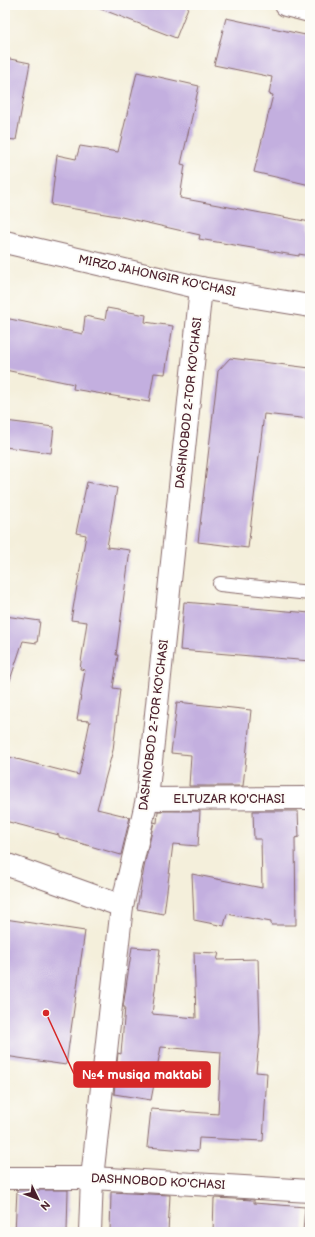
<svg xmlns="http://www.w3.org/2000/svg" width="315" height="1237" font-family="'Balsamiq Sans',sans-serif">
  <rect width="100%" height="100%" fill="#fdfcf7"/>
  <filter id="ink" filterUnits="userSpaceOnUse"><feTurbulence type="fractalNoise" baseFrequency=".025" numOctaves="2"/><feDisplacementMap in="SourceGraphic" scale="8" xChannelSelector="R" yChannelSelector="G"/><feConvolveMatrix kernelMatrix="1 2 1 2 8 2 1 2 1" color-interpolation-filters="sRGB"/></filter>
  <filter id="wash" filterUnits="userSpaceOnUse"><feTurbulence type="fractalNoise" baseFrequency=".012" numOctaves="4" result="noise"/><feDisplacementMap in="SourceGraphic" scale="16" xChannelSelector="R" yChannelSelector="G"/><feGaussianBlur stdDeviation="0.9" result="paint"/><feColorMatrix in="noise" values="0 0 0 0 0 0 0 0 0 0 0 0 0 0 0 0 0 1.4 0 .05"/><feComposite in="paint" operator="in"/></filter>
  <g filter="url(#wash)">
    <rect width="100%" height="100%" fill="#f4efdb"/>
    <g id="blocks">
      <g fill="#c3afdf">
        <path d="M96 5H189L176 38 96 7Z"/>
        <path d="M226 18 310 36V185L254 172 273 95 269 94 272 77 214 65Z"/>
        <path d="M5 58 30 63 16 140 5 139Z"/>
        <path d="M137 72 199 86 181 164 185 165 180 198 310 222V256L299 254V256L199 239 200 235 117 216 51 205 57 155 76 159 80 146 118 152Z"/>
        <path d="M107 308 146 315 145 322 173 326 165 374 154 373 149 402 73 389 74 384 5 370V318L83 334 85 316 105 320Z"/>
        <path d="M230 358 310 368V419L264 414 248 548 198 542 218 371Z"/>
        <path d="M5 421 54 427 51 453 5 447Z"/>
        <path d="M87 482 117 488 107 547 130 550 116 655H118L113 688 120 689 113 750 97 809 130 817 121 855 59 837V835L5 821V756L79 775 90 721 77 720 85 670 80 669 87 622 71 620 86 535 76 533Z"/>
        <path d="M184 602 310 613V661L180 650Z"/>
        <path d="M5 616 40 621 37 643 23 641 9 683 5 682Z"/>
        <path d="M177 702 251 710 243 786H189L191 755 171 753Z"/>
        <path d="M158 811H200L198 846 173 844 164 914 137 909 145 862 154 822 157 823Z"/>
        <path d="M253 811H298L299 837 295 838 296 925H271V922L227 914 224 926 194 920 192 874 262 888 261 839H254Z"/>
        <path d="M5 919 85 931 66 1065 5 1056Z"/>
        <path d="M132 947 160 949 152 1014 196 1018 194 952 219 953 217 960 258 959 260 1033 256 1072 267 1073 263 1141 199 1138 198 1151 147 1147 151 1109 218 1114 221 1052 161 1047 151 1100 114 1094 118 1053 121 1054 125 1007H123Z"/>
        <path d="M17 1190H68L67 1232H15Z"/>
        <path d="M111 1192 170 1195 168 1232H110Z"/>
        <path d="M214 1198 254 1200V1203L305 1207 303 1232H213Z"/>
      </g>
    </g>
  </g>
  <g filter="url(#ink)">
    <use href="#blocks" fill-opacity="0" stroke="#866869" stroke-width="1"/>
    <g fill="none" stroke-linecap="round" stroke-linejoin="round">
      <defs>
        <path id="lane" d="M220 584 310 593"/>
        <g id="street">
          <path d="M286 5 310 11"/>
          <path d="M5 242 201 288 310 306"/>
          <path d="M147 799 310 798"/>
          <path d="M5 864 122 906"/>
          <path d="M5 1178H92L310 1191"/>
          <path d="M90 1232 92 1178 122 906 147 799 201 288"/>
        </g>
      </defs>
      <use href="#lane" stroke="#866869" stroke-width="16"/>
      <use href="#street" stroke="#866869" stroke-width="24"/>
      <use href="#lane" stroke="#fff" stroke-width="14"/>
      <use href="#street" stroke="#fff" stroke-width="22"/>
    </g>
  </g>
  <g text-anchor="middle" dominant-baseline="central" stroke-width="4" stroke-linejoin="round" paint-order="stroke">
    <g font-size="12" fill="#4a1f2b" stroke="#fdfcf7">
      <text transform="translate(157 276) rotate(12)">MIRZO JAHONGIR KO'CHASI</text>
      <text transform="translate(189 403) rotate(-84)">DASHNOBOD 2-TOR KO'CHASI</text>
      <text transform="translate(154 725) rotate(-83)">DASHNOBOD 2-TOR KO'CHASI</text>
      <text x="229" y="799">ELTUZAR KO'CHASI</text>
      <text transform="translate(158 1182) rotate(3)">DASHNOBOD KO'CHASI</text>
    </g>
  </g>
  <path fill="none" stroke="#d62828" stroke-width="1.5" d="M46 1013L74 1074"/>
  <circle fill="#d62828" stroke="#fdfcf7" stroke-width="1.5" cx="46" cy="1013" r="4"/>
  <rect fill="#d62828" stroke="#d62828" stroke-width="1.5" x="74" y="1062" width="136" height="25" rx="4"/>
  <g font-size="13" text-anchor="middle" font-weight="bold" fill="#fff">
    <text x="142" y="1079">№4 musiqa maktabi</text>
  </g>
  <rect width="315" height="1237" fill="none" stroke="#fdfcf7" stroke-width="20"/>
  <g transform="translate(38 1199) rotate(133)" stroke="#fdfcf7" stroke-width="3" paint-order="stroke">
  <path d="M0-3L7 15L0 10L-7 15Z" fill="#4a1f2b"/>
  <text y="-6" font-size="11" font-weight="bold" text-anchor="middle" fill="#4a1f2b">N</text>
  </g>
</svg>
